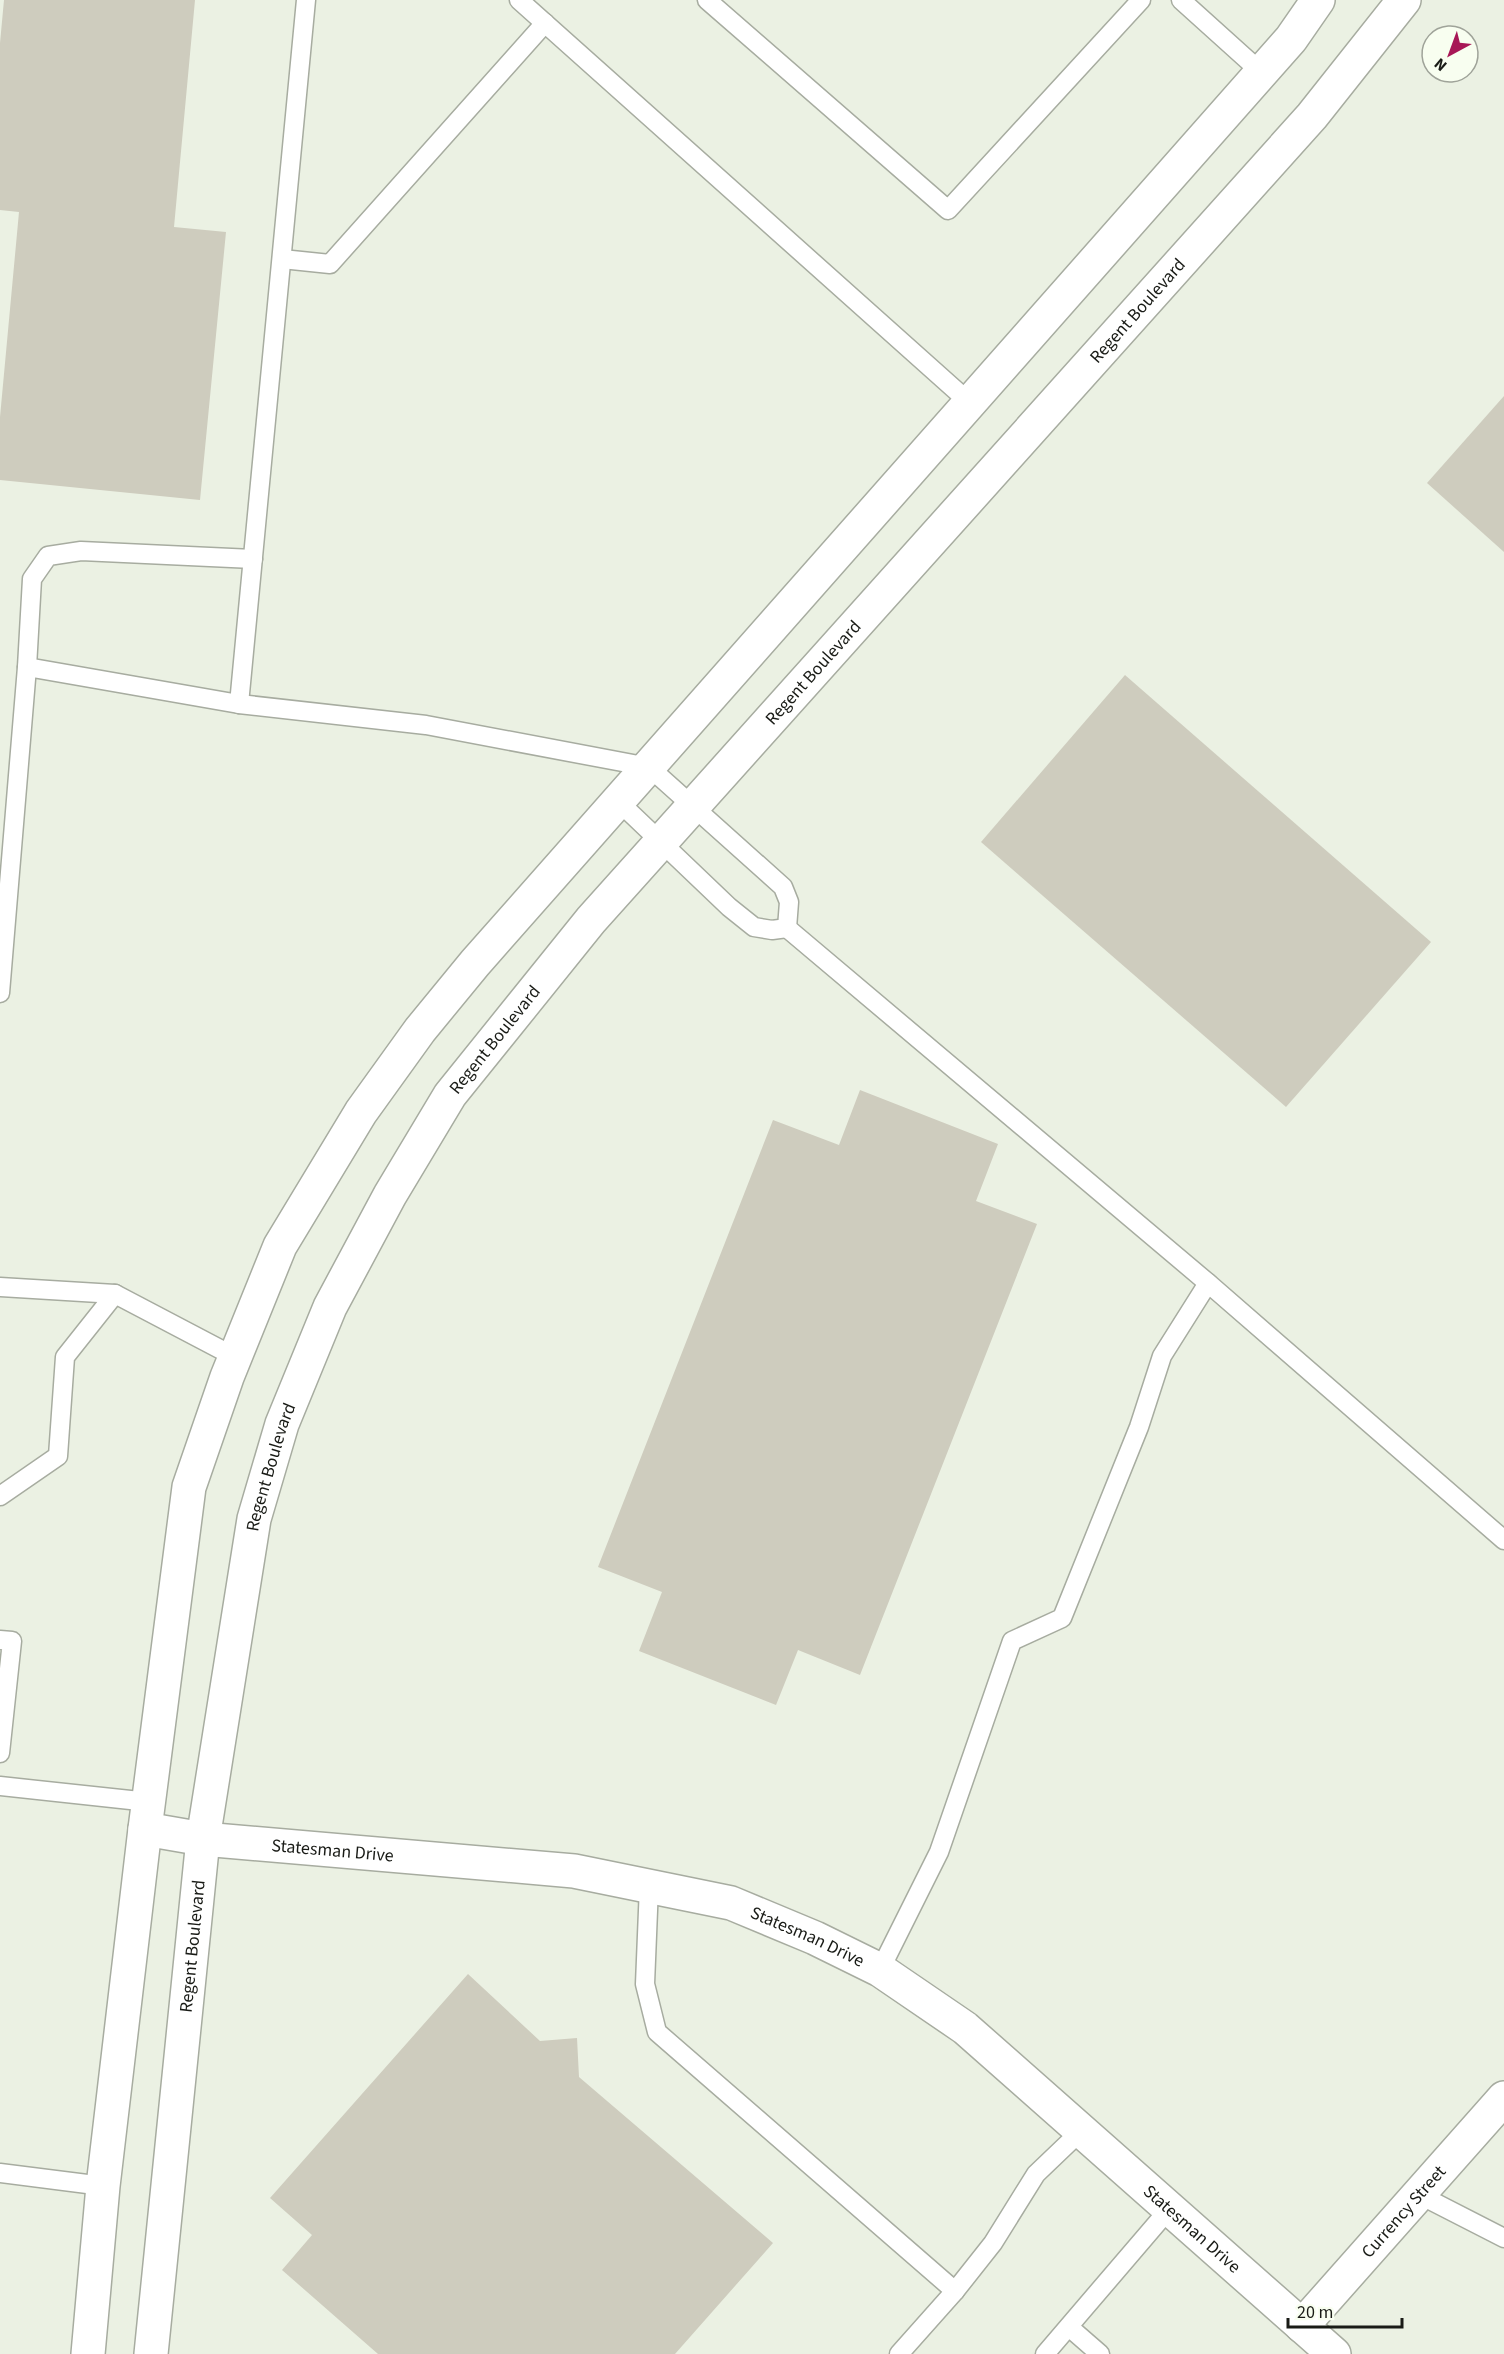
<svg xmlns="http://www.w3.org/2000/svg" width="1504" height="2354" font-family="'Source Sans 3',sans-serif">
  <rect width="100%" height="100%" fill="#ebf1e3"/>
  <g fill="#ceccbe">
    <path d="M4 0H195L174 227 226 232 200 500 0 480V417L19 212 0 210V43Z"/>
    <path d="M1504 396V552L1427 483Z"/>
    <path d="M1125 675 1431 942 1286 1107 981 842Z"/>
    <path d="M860 1090 998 1144 976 1201 1037 1224 860 1675 798 1650 776 1705 639 1651 662 1592 598 1567 773 1120 839 1145Z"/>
    <path d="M468 1974 540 2041 577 2038 579 2077 773 2243 675 2354H378L282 2270 312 2235 270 2198Z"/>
  </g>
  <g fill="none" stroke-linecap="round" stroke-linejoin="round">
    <defs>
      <g id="lane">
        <path d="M519 0 970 403"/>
        <path d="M707 0 948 210 1141 0"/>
        <path d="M1181 0 1262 73"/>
        <path d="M282 259 330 264 545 23"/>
        <path d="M27 667 32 579 48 556 81 551 253 559"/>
        <path d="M239 704 306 0"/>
        <path d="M618 801 729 907 754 927 772 930 787 928"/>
        <path d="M787 928 1208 1283 1504 1540"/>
        <path d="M0 993 27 667 239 704 426 725 649 767 783 887 789 902 787 928"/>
        <path d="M0 1287 115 1294 235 1357"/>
        <path d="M0 1496 58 1456 65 1357 115 1294"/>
        <path d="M0 1640 12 1641 0 1753"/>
        <path d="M0 1786 149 1802"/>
        <path d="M649 1886 645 1984 657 2032 955 2291"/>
        <path d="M880 1970 939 1852 1012 1641 1062 1618 1139 1427 1162 1356 1208 1283"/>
        <path d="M0 2173 103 2186"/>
        <path d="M1418 2194 1504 2238"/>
        <path d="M1069 2327 1100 2354"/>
        <path d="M899 2354 955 2291 993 2243 1036 2174 1082 2130"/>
        <path d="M1045 2354 1170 2208"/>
      </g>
      <g id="street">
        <path id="s1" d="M145 1829 203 1839 574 1871 731 1903 815 1938 880 1970 965 2028 1334 2354"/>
        <path id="s2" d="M1302 2326 1504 2098"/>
      </g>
      <g id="secondary">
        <path d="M88 2354 103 2186 145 1829 189 1487 227 1377 280 1246 361 1112 420 1030 475 963 1291 39 1318 0"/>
        <path id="s3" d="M151 2354 203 1839 254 1519 282 1424 330 1307 390 1195 450 1095 591 920 1312 116 1404 0"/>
      </g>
    </defs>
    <use href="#lane" stroke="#a7aca0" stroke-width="21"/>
    <use href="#street" stroke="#a7aca0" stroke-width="36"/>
    <use href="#secondary" stroke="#a7aca0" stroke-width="36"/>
    <use href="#lane" stroke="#fff" stroke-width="18"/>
    <use href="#street" stroke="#fff" stroke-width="33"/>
    <use href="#secondary" stroke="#fff" stroke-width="33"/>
  </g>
  <g text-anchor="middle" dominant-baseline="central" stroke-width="4.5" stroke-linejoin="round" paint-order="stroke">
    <g font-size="18" fill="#191b16" stroke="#f8fef0">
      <text stroke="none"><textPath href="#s3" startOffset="2354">Regent Boulevard</textPath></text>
      <text stroke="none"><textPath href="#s3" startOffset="1868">Regent Boulevard</textPath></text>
      <text stroke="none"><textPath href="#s3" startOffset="1382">Regent Boulevard</textPath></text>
      <text stroke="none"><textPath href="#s3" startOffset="896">Regent Boulevard</textPath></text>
      <text stroke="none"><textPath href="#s1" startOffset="189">Statesman Drive</textPath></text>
      <text stroke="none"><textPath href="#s1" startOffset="675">Statesman Drive</textPath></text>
      <text stroke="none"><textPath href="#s3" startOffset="410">Regent Boulevard</textPath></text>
      <text stroke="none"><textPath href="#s2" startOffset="153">Currency Street</textPath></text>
      <text stroke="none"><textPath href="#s1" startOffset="1161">Statesman Drive</textPath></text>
    </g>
  </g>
  <g transform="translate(1450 54) rotate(221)"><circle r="28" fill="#f8fef0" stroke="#9fa399" stroke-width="1.5"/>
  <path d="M0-4.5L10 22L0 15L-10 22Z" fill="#a71756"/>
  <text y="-9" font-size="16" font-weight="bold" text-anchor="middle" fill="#191b16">N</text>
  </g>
  <path d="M1288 2318v9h114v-9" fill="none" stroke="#191b16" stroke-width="3"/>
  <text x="1297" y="2318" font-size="18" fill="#191b16" stroke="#f8fef0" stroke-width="4.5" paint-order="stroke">20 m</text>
</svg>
